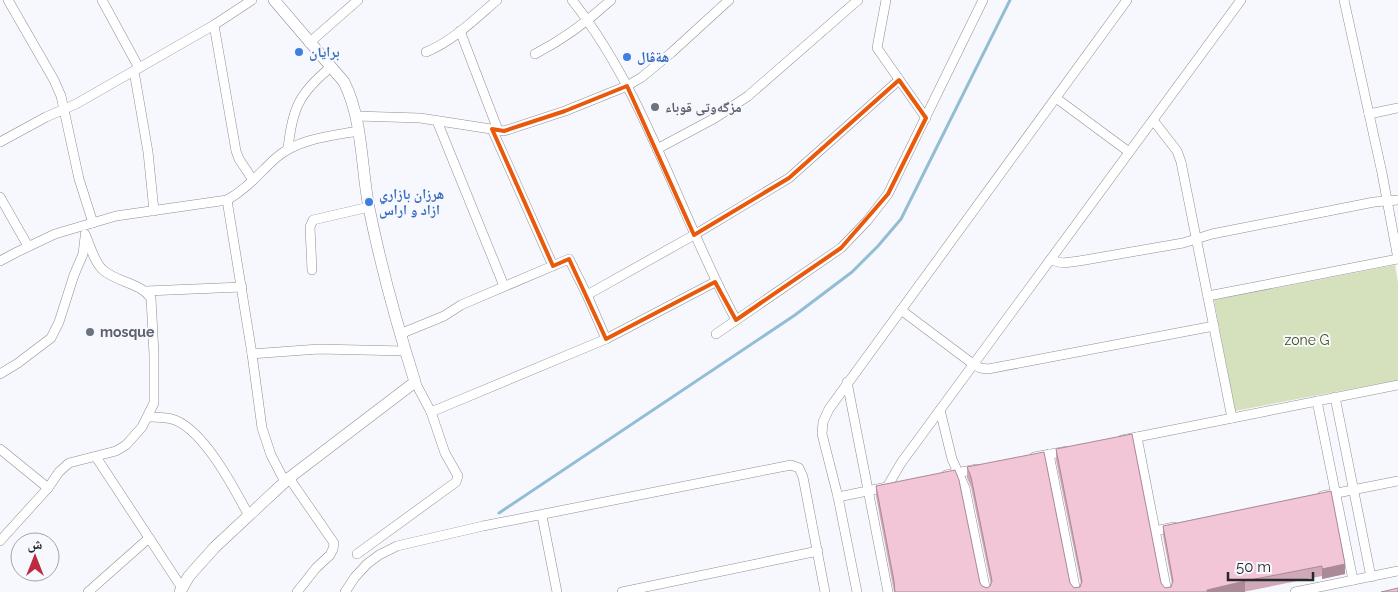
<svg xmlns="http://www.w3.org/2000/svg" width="1398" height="592" font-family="Raleway,'Noto Naskh Arabic',sans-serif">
  <rect width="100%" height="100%" fill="#f7f8fd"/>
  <path fill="#d5e1bc" d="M1395 265 1398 283V380L1235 411 1214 300Z"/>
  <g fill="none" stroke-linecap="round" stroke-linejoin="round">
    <path stroke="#93bdd3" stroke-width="3" d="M499 513 795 315 852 272 878 246 901 219 1010 0"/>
    <defs>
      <g id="minor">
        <path d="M8 0 54 80 61 96 79 179 93 223"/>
        <path d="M102 0 139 68"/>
        <path d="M572 0C647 95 679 215 736 320"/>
        <path d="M886 0 877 48 926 118"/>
        <path d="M1344 0 1382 173 1398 259"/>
        <path d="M214 25 236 151 239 159 253 180"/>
        <path d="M460 31 498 130"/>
        <path d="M309 43 358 0"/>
        <path d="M426 52C453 41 475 19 497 0"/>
        <path d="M535 54C564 39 587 22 611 0"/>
        <path d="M134 71 148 152 154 211"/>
        <path d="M1056 98 1129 152"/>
        <path d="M1369 114 1398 108"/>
        <path d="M356 116 420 118 504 131 565 111 627 86 642 77 671 53 729 0"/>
        <path d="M1153 120 1177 151 1181 162 1232 418"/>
        <path d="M437 121 504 286"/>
        <path d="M492 129 553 266"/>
        <path d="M0 142 46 117 76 104 214 25 252 0"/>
        <path d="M288 149C292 109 299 93 331 67"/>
        <path d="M657 149 715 118 748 96 858 0"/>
        <path d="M0 197 28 246"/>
        <path d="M227 200 252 354 262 428 271 455 285 482"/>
        <path d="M1050 260 1063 263 1079 261 1183 243 1212 234 1374 202 1398 200"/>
        <path d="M0 261 17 252 55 234 116 216 227 200C247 189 260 172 277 157 298 139 331 136 358 131"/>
        <path d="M312 270 310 227 313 220 369 207"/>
        <path d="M146 291 242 287"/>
        <path d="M587 295 694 235 789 178 899 80"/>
        <path d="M1208 296 1398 259"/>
        <path d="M901 310 973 364 980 368 988 369 1214 326"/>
        <path d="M400 334 444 316 461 305 569 259 587 295 606 339"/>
        <path d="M716 334 841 248 867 221 888 194 983 0"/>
        <path d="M252 354 319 349 405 351"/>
        <path d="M0 374 18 363 51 338 59 322 74 275 83 254 85 237"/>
        <path d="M847 382 888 592"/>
        <path d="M1335 397 1371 577"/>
        <path d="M1317 401 1353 580"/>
        <path d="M940 410 952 459 965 488 986 592"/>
        <path d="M431 412 606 339 715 282"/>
        <path d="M148 417C157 417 167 417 175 420 205 432 234 488 249 516"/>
        <path d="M1137 437 1167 592"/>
        <path d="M1122 440 1398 385"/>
        <path d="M0 449 48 488"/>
        <path d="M1049 454 1076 592"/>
        <path d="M96 457 182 588"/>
        <path d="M1034 457 1068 451"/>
        <path d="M946 475 977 469"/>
        <path d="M289 478 334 543 333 549 330 555 316 568 297 592"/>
        <path d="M887 487 901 463 1241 0"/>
        <path d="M1322 496 1398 481"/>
        <path d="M838 497 887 487"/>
        <path d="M542 516 557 592"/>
        <path d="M1155 531 1174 527"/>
        <path d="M0 541 48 488 59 472 69 463 116 451 126 445 142 427 154 403V355L151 298C139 282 118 283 103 270 94 262 90 245 85 234"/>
        <path d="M357 554 456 482 458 476 445 453 431 412 415 382"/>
        <path d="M88 592 149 538"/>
        <path d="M345 592 355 577 367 564 379 555 397 546 483 526 791 465 799 468 803 477 825 592"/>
        <path d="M622 592 818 551"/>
        <path d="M857 592 838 497 822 434 823 422 829 409 1127 0"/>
        <path d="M1295 592 1398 571"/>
      </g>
      <path id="tertiary" d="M180 592 189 576 215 547 289 478 415 382C397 325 381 267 369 208 361 167 363 120 344 82L274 0"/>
    </defs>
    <use href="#minor" stroke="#8e8f93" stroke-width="10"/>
    <use href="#tertiary" stroke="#8e8f93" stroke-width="12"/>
    <use href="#minor" stroke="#fff" stroke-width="9"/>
    <use href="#tertiary" stroke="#fff" stroke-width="11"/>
  </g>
  <path fill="#d0a9b9" d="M1056 449 1165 588 1171 587 1172 584 1163 536V526L1331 491 1345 574 1322 579V576L1243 592H894L876 496V486L980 583 982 586 987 588 990 586 991 585 971 487 967 478V467L1074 588 1080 587 1081 584 1056 460Z"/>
  <g fill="#a98a96">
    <path d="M1345 564V574L1322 579V569Z"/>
    <path d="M1245 581V592H1207V590Z"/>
  </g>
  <g fill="#f2c5d7" stroke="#a98a96">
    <path d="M1132 434 1161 583 1165 588 1171 587 1173 581 1163 526 1331 491 1345 564 1322 569V566L1245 581 1207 590V592H895L894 581 876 486 955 470 959 480 980 583 982 586 987 588 990 586 992 581 971 477 967 467 1044 452 1070 583 1074 588 1080 587 1082 581 1056 449Z"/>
    <path d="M1398 588V592H1381Z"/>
  </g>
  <path fill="none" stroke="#e8590c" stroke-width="4" stroke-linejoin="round" d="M899 80 926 118 888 194 841 248 736 320 715 282 606 339 569 259 553 266 492 129 504 131 565 111 627 86 694 235 789 178Z"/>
  <g fill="#3f7fe0" stroke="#f7f8fd" stroke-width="2">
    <circle cx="299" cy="52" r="5"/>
    <circle cx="627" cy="57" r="5"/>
    <circle cx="369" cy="202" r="5"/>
  </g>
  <g fill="#6b7280" stroke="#f7f8fd" stroke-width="2">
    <circle cx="655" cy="107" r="5"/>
    <circle cx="90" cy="332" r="5"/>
  </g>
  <g text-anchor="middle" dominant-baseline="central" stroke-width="4" stroke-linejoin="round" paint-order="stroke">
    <g font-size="14" font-weight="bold" fill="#366cbe" stroke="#f7f8fd" text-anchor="start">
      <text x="309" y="52">برايان</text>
      <text x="637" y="57">هةڤال</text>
      <text x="379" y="194">هرزان بازاري<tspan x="379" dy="16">ازاد و اراس</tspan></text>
    </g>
    <g font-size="14" font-weight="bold" fill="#5b616d" stroke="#f7f8fd" text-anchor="start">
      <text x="665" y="107">مزگەوتی قوباء</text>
      <text x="100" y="332">mosque</text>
    </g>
    <g font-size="14" fill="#415013" stroke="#f7f8fd">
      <text x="1307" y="340">zone G</text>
    </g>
  </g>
  <g transform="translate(35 557)"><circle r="24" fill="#f7f8fd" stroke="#a4a5a9"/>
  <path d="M0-4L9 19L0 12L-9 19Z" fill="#bc2b41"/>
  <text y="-8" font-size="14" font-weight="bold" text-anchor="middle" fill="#28282a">ش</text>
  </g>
  <path d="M1228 572v8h85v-8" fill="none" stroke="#28282a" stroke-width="2.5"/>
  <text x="1236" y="572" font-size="15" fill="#28282a" stroke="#f7f8fd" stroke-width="4" paint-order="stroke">50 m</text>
</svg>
